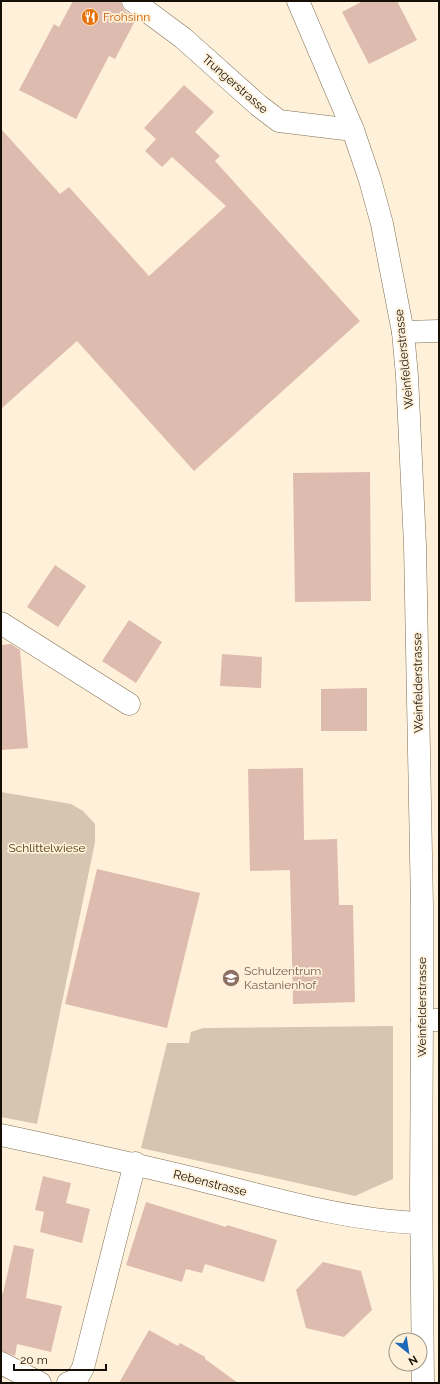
<svg xmlns="http://www.w3.org/2000/svg" width="440" height="1384" font-family="Raleway,sans-serif">
  <rect width="100%" height="100%" fill="#fff1d9"/>
  <g fill="#d4c6b0">
    <path d="M1 792 71 804 83 811 95 824V842L37 1124 1 1117Z"/>
    <path d="M393 1026V1179L355 1196 141 1148 167 1043H189L191 1032 203 1028Z"/>
  </g>
  <g fill="#debbaf">
    <path d="M73 1H121L122 6 125 11 136 19 115 59 109 56 76 119 19 90 54 24 59 27Z"/>
    <path d="M363 1H397L417 40 369 64 342 12Z"/>
    <path d="M184 85 214 112 195 132 220 156 215 161 360 321 194 471 77 341 1 409V129L60 194 69 187 149 276 226 206 172 157 162 167 145 151 156 139 144 128Z"/>
    <path d="M370 472 371 601 295 602 293 473Z"/>
    <path d="M55 565 86 586 58 627 27 607Z"/>
    <path d="M129 620 162 642 136 683 102 661Z"/>
    <path d="M11 644 20 650 28 748 1 750V645Z"/>
    <path d="M222 654 262 657 261 688 220 686Z"/>
    <path d="M367 688V731H321V689Z"/>
    <path d="M303 768 304 840 337 839 339 905H353L355 1002 293 1004 290 870 250 871 248 769Z"/>
    <path d="M97 869 200 893 167 1028 65 1004Z"/>
    <path d="M43 1176 71 1183 66 1203 90 1209 82 1243 40 1232 44 1212 35 1210Z"/>
    <path d="M146 1202 226 1227 227 1225 277 1240 264 1282 205 1264 202 1273 186 1269 182 1282 126 1265Z"/>
    <path d="M14 1245 34 1249 26 1298 62 1306 51 1352 17 1344 15 1356 1 1351V1293H3Z"/>
    <path d="M323 1262 361 1271 372 1310 344 1337 306 1328 296 1290Z"/>
    <path d="M149 1330 178 1346 180 1343 205 1357V1359L238 1383H119Z"/>
  </g>
  <g fill="none" stroke-linecap="round" stroke-linejoin="round">
    <defs>
      <g id="minor">
        <path d="M133 1 183 38 258 105 279 121 353 130"/>
        <path d="M403 332 439 331"/>
        <path d="M1 623 129 704"/>
        <path d="M422 1020H439"/>
        <path d="M1 1135C66 1149 131 1163 196 1179 268 1197 347 1221 421 1223"/>
        <path d="M1 1363 40 1383"/>
        <path d="M68 1383 76 1380 83 1368 135 1163"/>
      </g>
      <path id="major" d="M298 1 353 130 370 180 382 224 403 332 407 376 415 545 422 906V1020L421 1194 423 1383"/>
    </defs>
    <use href="#minor" stroke="#7e6e53" stroke-width="23"/>
    <use href="#major" stroke="#7e6e53" stroke-width="23"/>
    <use href="#minor" stroke="#fff" stroke-width="22"/>
    <use href="#major" stroke="#fff" stroke-width="22"/>
  </g>
  <defs>
    <symbol id="restaurant-disc" viewBox="-11 -11 22 22"><circle r="9.5" fill="#e8710a" stroke="#fff1d9"/><path d="M-5-6h1v4h1v-4h1v4h1v-4h1v5L-1.5 .5V6h-2V.5L-5-1ZM5-6V6H3V1.5H1.5Q1.5-4 5-6Z" fill="#fff"/></symbol>
    <symbol id="school-disc" viewBox="-11 -11 22 22"><circle r="9.5" fill="#8d6e63" stroke="#fff1d9"/><path d="M0-5L7-2L0 1L-7-2ZM-4 1L0 2.5L4 1V4Q0 6-4 4Z" fill="#fff"/></symbol>
  </defs>
  <g fill-rule="evenodd">
    <use href="#restaurant-disc" x="80" y="7" width="20" height="20"/>
    <use href="#school-disc" x="221" y="968" width="20" height="20"/>
  </g>
  <g text-anchor="middle" dominant-baseline="central" stroke-width="3.5" stroke-linejoin="round" paint-order="stroke">
    <g font-size="12" fill="#c56008" stroke="#fff1d9" text-anchor="start">
      <text x="103" y="17">Frohsinn</text>
    </g>
    <g font-size="12" fill="#150f05" stroke="#fff1d9">
      <text transform="translate(235 84) rotate(41)">Trungerstrasse</text>
      <text transform="translate(404 359) rotate(-96)">Weinfelderstrasse</text>
      <text transform="translate(418 683) rotate(-91)">Weinfelderstrasse</text>
      <text transform="translate(422 1007) rotate(-90)">Weinfelderstrasse</text>
      <text transform="translate(210 1183) rotate(14)">Rebenstrasse</text>
    </g>
    <g font-size="12" fill="#513a0e" stroke="#fff1d9">
      <text x="47" y="848">Schlittelwiese</text>
    </g>
    <g font-size="12" fill="#785e54" stroke="#fff1d9" text-anchor="start">
      <text x="244" y="971">Schulzentrum<tspan x="244" dy="14">Kastanienhof</tspan></text>
    </g>
  </g>
  <rect width="440" height="1384" fill="none" stroke="#150f05" stroke-width="4"/>
  <g transform="translate(408 1352) rotate(150)"><circle r="19" fill="#fff1d9" stroke="#a19784"/>
  <path d="M0-3L7 15L0 10L-7 15Z" fill="#1f69b9"/>
  <text y="-6" font-size="11" font-weight="bold" text-anchor="middle" fill="#150f05">N</text>
  </g>
  <path d="M14 1364v6h92v-6" fill="none" stroke="#150f05" stroke-width="2"/>
  <text x="20" y="1364" font-size="12" fill="#150f05" stroke="#fff1d9" stroke-width="3" paint-order="stroke">20 m</text>
</svg>
